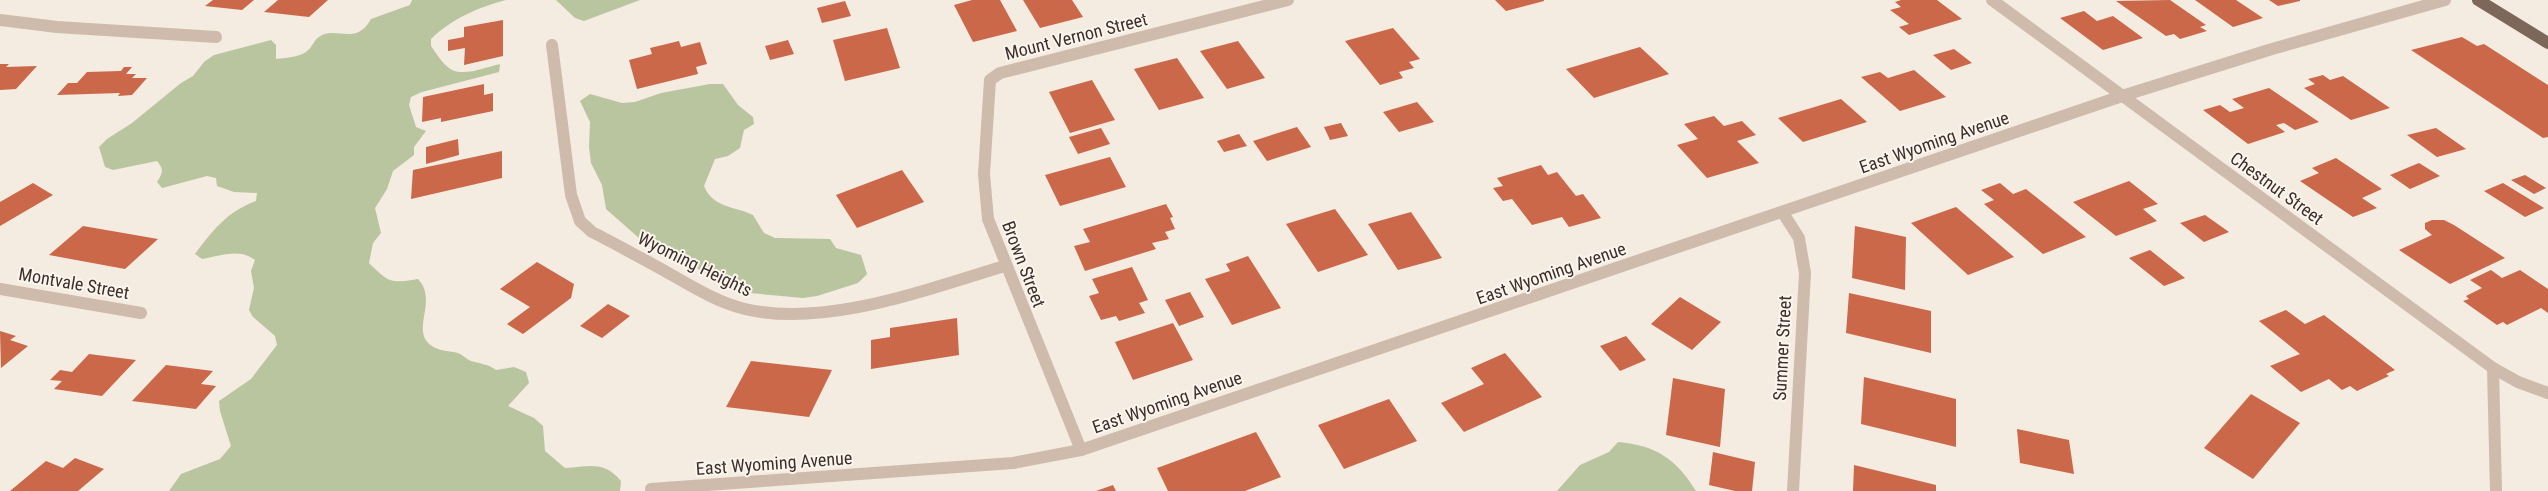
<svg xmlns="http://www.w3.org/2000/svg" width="2548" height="491" font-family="'Roboto Condensed',sans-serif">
  <rect width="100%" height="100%" fill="#f4ebe1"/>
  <g fill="#b8c59f">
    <path d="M412 0H506C477 8 453 18 431 39V46C436 53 442 63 449 68 462 78 486 67 500 64L499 72 422 92 411 97 409 105 416 127 426 131 414 147V155L393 171 387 189 375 208 381 233 373 243 369 263C389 282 389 284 418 279 439 301 409 331 432 346 439 351 450 351 458 353 463 355 466 359 471 361 481 364 488 364 496 370L514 367 526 372 529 383 508 406 534 418 543 426 545 451 565 468C590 467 603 460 621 481L620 491H169L181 474 220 459 231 446 220 411 219 401 251 379 277 345 275 336 253 317 249 310 254 288 251 271 255 260C240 248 220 256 202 259L195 254C212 231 228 211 256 201L257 193 234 192 217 186 216 178 207 176 162 188 157 182C163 173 164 169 157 161L113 170 105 167 99 147 107 139 132 123 181 83 193 76 204 62 214 55 271 40 276 45V59C285 58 299 57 306 52 312 48 314 40 319 37 335 25 356 47 371 19L410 5Z"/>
    <path d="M556 0H640L584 21 575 18Z"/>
    <path d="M710 84H723L738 105 753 117 754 124 744 130 740 148 728 156 715 159 704 186C713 208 734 206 753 215L764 233 775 238 830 239 836 248 861 255 867 274 858 283 817 296 803 298 750 293 648 246 606 209 602 185 591 163 589 147 590 122 580 101 590 94 622 103 635 102 661 93Z"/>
    <path d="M1618 442C1656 445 1676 459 1696 491H1557L1580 465 1609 452Z"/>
  </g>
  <g fill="#ca6849">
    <path d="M213 0H254L242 10 205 6Z"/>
    <path d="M278 0H328L309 17 264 12Z"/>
    <path d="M972 0H1000L1017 31 973 42 954 5Z"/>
    <path d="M1023 0H1072L1083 17 1040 28Z"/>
    <path d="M1495 0H1544V1L1506 11Z"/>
    <path d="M1901 0H1937L1962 19 1909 35 1899 27 1909 24 1890 10 1901 7 1895 2Z"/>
    <path d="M2170 0 2206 25 2200 27 2207 31 2180 39 2174 34 2166 36 2116 1Z"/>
    <path d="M2195 0H2236L2263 18 2233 27Z"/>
    <path d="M2269 0H2300V1L2278 6Z"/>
    <path d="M845 1 851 16 822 23 817 8Z"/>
    <path d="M2084 11 2097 21 2113 16 2143 38 2103 50 2060 18Z"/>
    <path d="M503 20V56L464 65 465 48 448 51V40L464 37V27Z"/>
    <path d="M887 28 900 68 845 81 833 40Z"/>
    <path d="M1393 28 1420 59 1409 62 1414 68 1399 72 1403 78 1380 85 1345 41Z"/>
    <path d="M2462 37 2477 46 2484 44 2548 85V137L2543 138 2411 50Z"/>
    <path d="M788 40 794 54 770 60 765 46Z"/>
    <path d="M679 41 681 47 700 42 707 64 696 67 698 74 637 89 629 60 652 54 650 48Z"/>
    <path d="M1238 41 1265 78 1227 89 1200 51Z"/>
    <path d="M1640 47 1669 74 1594 98 1566 69Z"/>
    <path d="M1954 49 1972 63 1951 70 1933 55Z"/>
    <path d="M1177 58 1204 98 1159 110 1134 69Z"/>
    <path d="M0 64H9L6 67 37 66 16 89 0 90Z"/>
    <path d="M124 67H132L126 74H136L132 78H147L132 95 118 96 120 93 57 95 68 83H77L87 72 121 71Z"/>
    <path d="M1914 70 1946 97 1900 111 1861 77 1880 72 1888 78Z"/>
    <path d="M2323 75 2330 80 2343 76 2390 108 2351 120 2304 88 2315 84 2308 79Z"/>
    <path d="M1092 80 1115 120 1070 133 1049 92Z"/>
    <path d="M484 84V95L493 93V111L441 122V118L422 122 423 97Z"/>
    <path d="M2269 88 2319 122 2295 130 2284 123 2276 125 2285 132 2248 144 2203 110 2220 105 2230 112 2244 108 2232 99Z"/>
    <path d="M1841 99 1867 122 1803 142 1778 118Z"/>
    <path d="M1417 102 1434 122 1399 132 1383 112Z"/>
    <path d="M1714 116 1724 126 1742 121 1756 135 1737 141 1759 163 1707 178 1677 145 1698 139 1684 124Z"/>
    <path d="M1341 123 1348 136 1330 140 1324 127Z"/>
    <path d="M1297 127 1311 147 1267 161 1253 141Z"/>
    <path d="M1101 128 1110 144 1078 154 1069 137Z"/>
    <path d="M2436 128 2466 149 2437 157 2407 135Z"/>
    <path d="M1239 134 1247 146 1224 152 1217 141Z"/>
    <path d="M458 139 459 155 426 164V147Z"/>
    <path d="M502 151V178L411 199 413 170Z"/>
    <path d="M1110 157 1126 187 1060 206 1045 175Z"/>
    <path d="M2336 158 2382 189 2362 198 2377 208 2353 217 2300 181 2319 173 2312 168Z"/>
    <path d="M2419 163 2440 176 2410 189 2390 175Z"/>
    <path d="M1541 165 1548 175 1557 172 1576 196 1583 194 1601 218 1569 227 1562 217 1532 225 1512 199 1503 201 1493 188 1503 186 1497 178Z"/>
    <path d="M902 170 924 202 857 228 836 195Z"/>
    <path d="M2525 175 2546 188 2534 194 2511 180Z"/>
    <path d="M2129 181 2158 204 2143 209 2157 221 2116 236 2073 202Z"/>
    <path d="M33 183 53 195 0 226V202Z"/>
    <path d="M2000 183 2013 194 2026 189 2086 237 2043 254 1984 204 1994 200 1981 190Z"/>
    <path d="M2503 183 2544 208 2525 217 2484 191Z"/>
    <path d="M1166 204 1173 217 1170 218 1175 229 1165 232 1169 239 1152 243 1156 249 1085 271 1074 246 1090 242 1083 229Z"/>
    <path d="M1956 207 2014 257 1968 275 1911 223Z"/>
    <path d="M1335 209 1368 255 1318 272 1286 224Z"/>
    <path d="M1411 212 1442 258 1398 270 1368 224Z"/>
    <path d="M2205 215 2229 232 2204 242 2180 223Z"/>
    <path d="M2432 220H2444L2454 225 2505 258 2450 284 2399 250 2432 235 2425 229V223Z"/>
    <path d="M83 226 158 239 125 269 49 255Z"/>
    <path d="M1855 226 1906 237 1905 290 1852 278Z"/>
    <path d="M2150 250 2185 278 2164 286 2129 258Z"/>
    <path d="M1248 256 1281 308 1232 325 1205 279 1230 271 1226 264Z"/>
    <path d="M537 262 574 284 571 298 523 334 507 324 530 307 500 289Z"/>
    <path d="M1132 267 1148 300 1139 303 1145 313 1119 321 1116 316 1101 320 1089 296 1099 293 1092 279Z"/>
    <path d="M2491 270 2502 278 2520 270 2548 289V313L2541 308 2507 325 2503 322 2497 325 2463 301 2469 299 2466 296 2482 288 2470 280Z"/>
    <path d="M1190 292 1204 317 1179 326 1165 300Z"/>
    <path d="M1849 293 1931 311V353L1846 333Z"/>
    <path d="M1680 297 1721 322 1692 350 1651 324Z"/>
    <path d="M608 304 630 316 602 338 580 326Z"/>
    <path d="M2286 310 2305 324 2324 315 2395 370 2386 374 2389 376 2357 391 2350 386 2342 390 2329 379 2301 392 2270 366 2300 354 2259 321Z"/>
    <path d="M957 318 959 355 871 369V340L890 337V328Z"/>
    <path d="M1173 323 1193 360 1133 380 1115 342Z"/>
    <path d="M0 331 16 336 10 340 28 346 1 368Z"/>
    <path d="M1626 336 1646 360 1620 371 1600 346Z"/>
    <path d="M1505 353 1542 397 1464 432 1441 403 1484 384 1471 368Z"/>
    <path d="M89 354 136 360 102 396 54 389 62 381 50 380 60 370 72 372Z"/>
    <path d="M751 361 832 370 809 417 726 407Z"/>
    <path d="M166 365 213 371 201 384 216 386 196 409 132 401Z"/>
    <path d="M1864 377 1956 399V447L1861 424Z"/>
    <path d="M1673 378 1725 389 1720 447 1666 435Z"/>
    <path d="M2251 394 2300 423 2253 479 2204 448Z"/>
    <path d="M1389 399 1417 441 1344 469 1318 425Z"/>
    <path d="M2017 429 2069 440 2074 474 2020 463Z"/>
    <path d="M1256 432 1281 477 1245 491H1168L1157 468Z"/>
    <path d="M1713 452 1755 462 1752 491H1735L1709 485Z"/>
    <path d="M75 458 104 469 78 491H10L46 461 63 468Z"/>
    <path d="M1854 465 1936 485V491H1853Z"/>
    <path d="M1113 485 1116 491H1096Z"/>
  </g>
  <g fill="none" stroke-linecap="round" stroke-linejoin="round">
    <g stroke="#cebbab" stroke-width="12">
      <path d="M1992 0 2493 368 2518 382 2548 393"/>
      <path d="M0 20 57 27 216 37"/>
      <path d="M552 45 571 195 580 221 592 232C616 244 639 257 663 270 688 284 716 302 745 309 827 328 926 289 1005 266"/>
      <path d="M1783 213 1799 238 1805 273 1793 491"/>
      <path d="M0 289 141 313"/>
      <path d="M2493 368 2496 491"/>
      <path d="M1081 450 988 219 984 174 990 80 1000 73 1288 0"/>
      <path d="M651 489 1013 463 1081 450 2122 96 2272 49 2445 0"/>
    </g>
    <path stroke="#7d675b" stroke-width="12" d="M2478 0 2548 43"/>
  </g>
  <g text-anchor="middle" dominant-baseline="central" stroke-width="4" stroke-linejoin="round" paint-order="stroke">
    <g font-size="18" fill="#3b302b" stroke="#fbf5ee">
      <text transform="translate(1076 36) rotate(-14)">Mount Vernon Street</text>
      <text transform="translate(1934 142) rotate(-19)">East Wyoming Avenue</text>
      <text transform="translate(2277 188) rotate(36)">Chestnut Street</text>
      <text transform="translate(695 264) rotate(26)">Wyoming Heights</text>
      <text transform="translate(1024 264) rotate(69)">Brown Street</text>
      <text transform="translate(1551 273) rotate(-19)">East Wyoming Avenue</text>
      <text transform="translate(74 283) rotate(10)">Montvale Street</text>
      <text transform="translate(1782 348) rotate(-87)">Summer Street</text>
      <text transform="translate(1167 402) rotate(-19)">East Wyoming Avenue</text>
      <text transform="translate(774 463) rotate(-4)">East Wyoming Avenue</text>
    </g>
  </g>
</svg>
